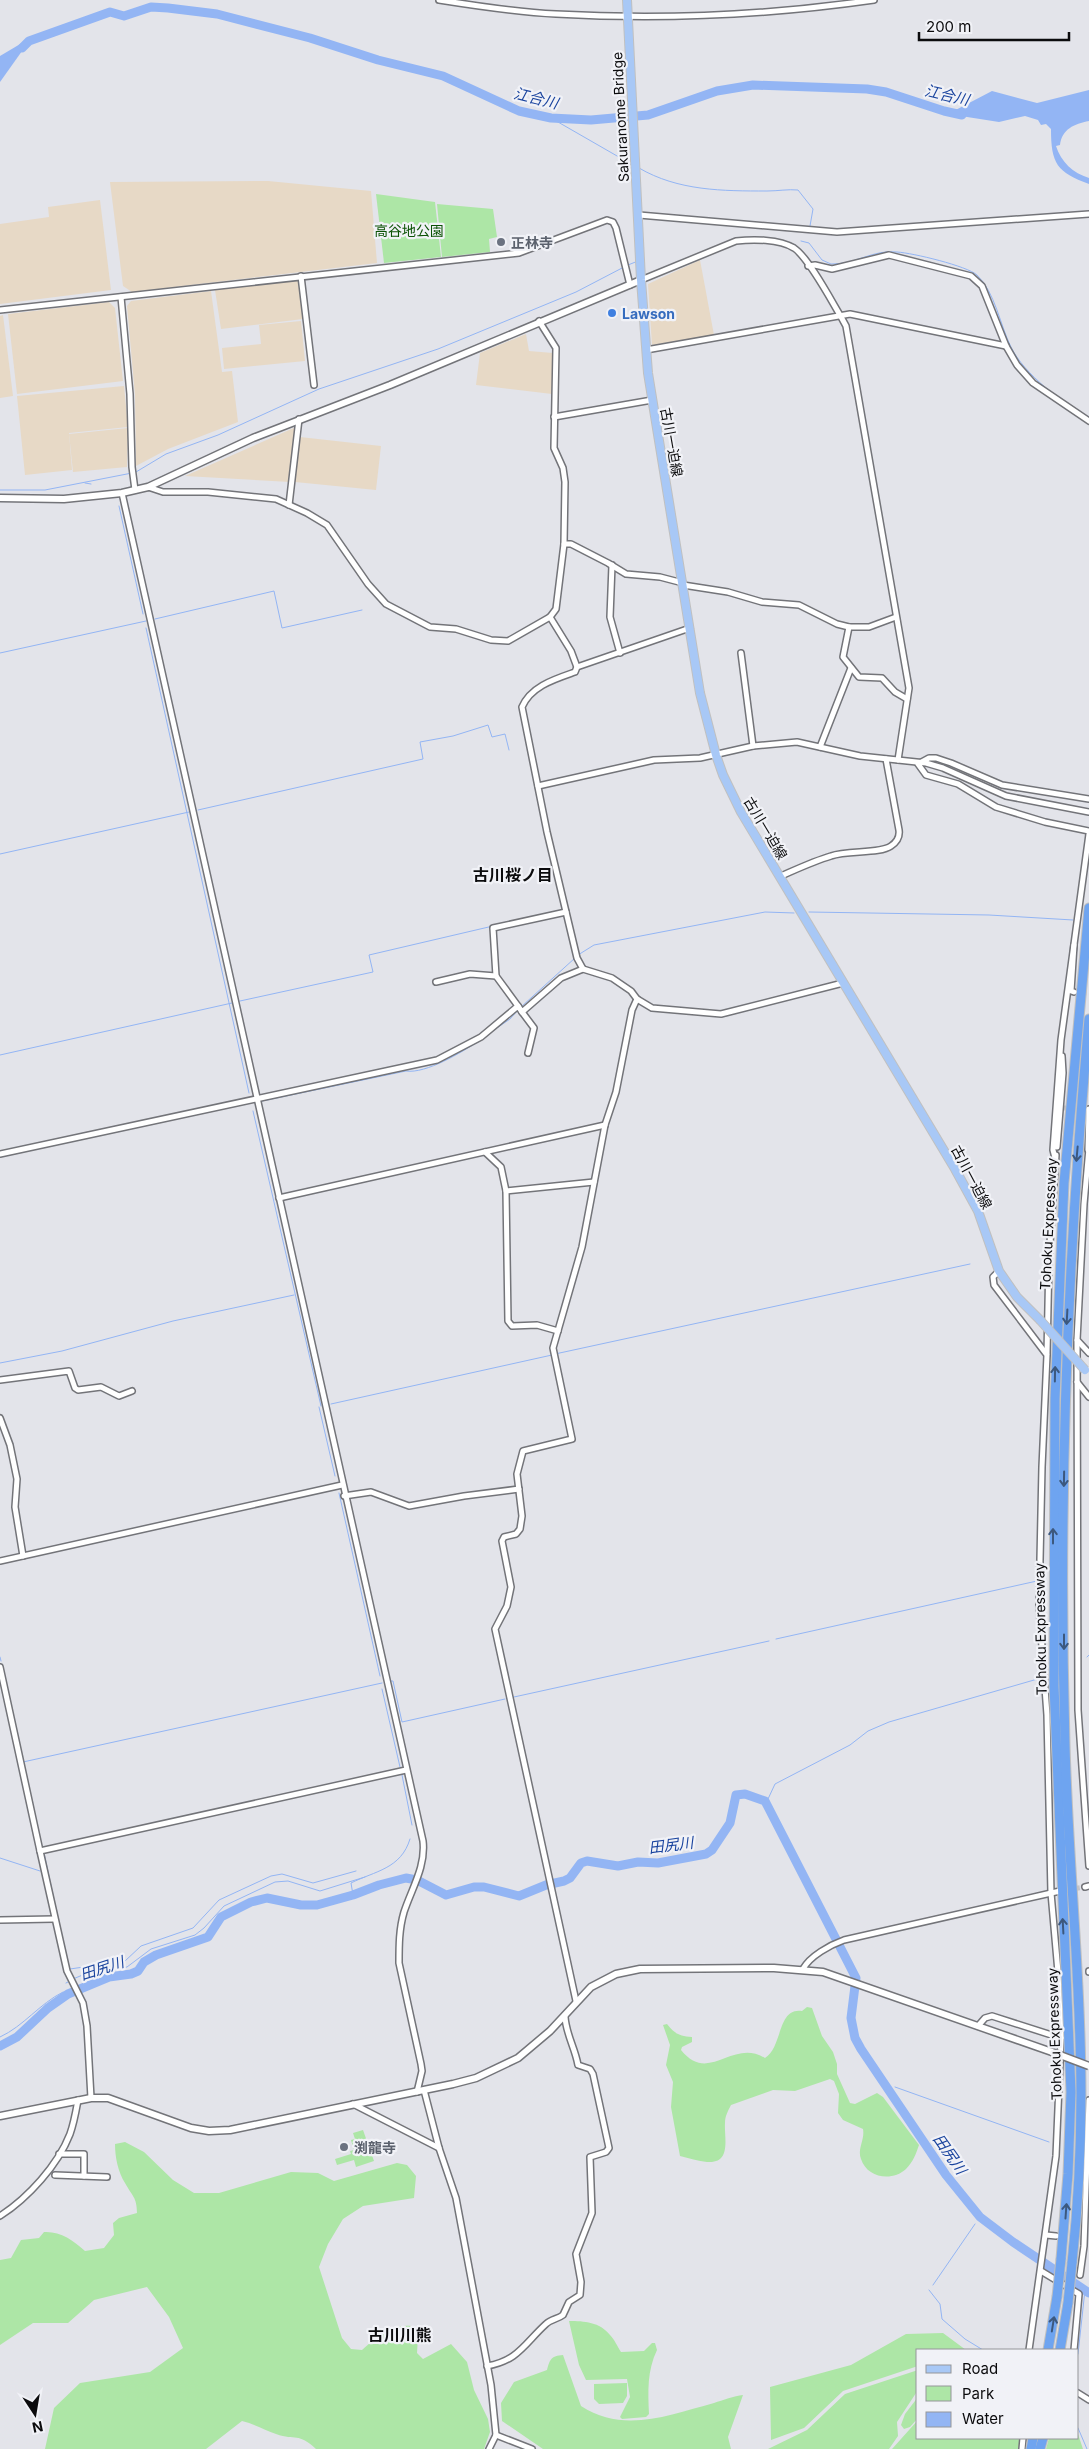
<svg xmlns="http://www.w3.org/2000/svg" width="1089" height="2449" font-family="Inter,'Noto Sans JP',sans-serif">
  <rect width="100%" height="100%" fill="#e3e4ea"/>
  <g fill="#e7d9c6">
    <path d="M268 181 371 191 377 263 132 292 123 286 110 182Z"/>
    <path d="M100 200 111 290 0 304V224L49 217 48 207Z"/>
    <path d="M700 260 714 335 652 345 648 284Z"/>
    <path d="M298 279 303 319 221 329 215 290Z"/>
    <path d="M211 291 222 372 232 371 238 422 168 449 136 466 135 395 127 306 131 301Z"/>
    <path d="M109 302 115 308 123 381 17 394 8 314Z"/>
    <path d="M3 315 13 396 0 398V316Z"/>
    <path d="M301 321 305 361 224 369 222 348 261 344 259 325Z"/>
    <path d="M526 334 529 351 553 353 552 394 476 385 480 353Z"/>
    <path d="M124 386 128 427 69 433 72 470 25 475 17 396Z"/>
    <path d="M296 427 290 482 185 476Z"/>
    <path d="M128 428 127 467 73 472 69 434Z"/>
    <path d="M300 437 381 446 376 490 295 482Z"/>
  </g>
  <g fill="#ade6a6">
    <path d="M376 194 435 202 441 257 384 263Z"/>
    <path d="M437 204 493 209 497 237 489 239 490 252 442 257Z"/>
    <path d="M807 2007 812 2008 822 2036 833 2052 837 2064V2074L850 2103 855 2104 877 2093 883 2097 919 2145C916 2154 913 2162 906 2169 892 2182 867 2178 861 2159 857 2149 865 2140 863 2129L843 2120 838 2113 839 2094 834 2081 830 2079 795 2091 773 2090 731 2105C728 2111 725 2116 725 2123 724 2138 732 2164 707 2162 698 2161 689 2158 680 2156L671 2107 673 2082 666 2065 670 2045 663 2025 667 2024C675 2034 679 2036 692 2037V2042L682 2047 681 2050C709 2085 732 2038 765 2058 783 2047 777 2007 802 2011Z"/>
    <path d="M363 2130 374 2161 356 2167 354 2160 337 2165 335 2159 351 2154 350 2151 354 2150 351 2140 355 2139 353 2133Z"/>
    <path d="M125 2142 144 2152 173 2180 194 2193H219L291 2172 318 2173 334 2181 397 2163 407 2165 416 2176 414 2198 363 2206 343 2219 328 2244 319 2267 342 2338 351 2349 362 2350C377 2337 390 2324 411 2326L418 2337 417 2353 423 2359 451 2344 467 2362 474 2390 488 2419 490 2432 484 2449H316C298 2432 296 2441 276 2434 265 2430 254 2424 242 2421L206 2449H45L54 2408 80 2383 150 2372 183 2348 169 2317 147 2287 94 2300 68 2323H33L0 2345V2260L11 2258 21 2240 39 2238 44 2232C60 2231 73 2240 85 2251L104 2248 114 2235 113 2223 119 2218 137 2213C137 2197 132 2196 125 2183 118 2172 115 2157 115 2144Z"/>
    <path d="M569 2321C584 2321 600 2322 610 2335 615 2340 617 2346 621 2352L644 2351 652 2343H655L657 2350C647 2371 648 2391 649 2414L646 2417 622 2419 620 2417 630 2397 627 2379 586 2380 579 2365Z"/>
    <path d="M943 2333 966 2350H918V2366L843 2391 804 2428 771 2440 770 2387 851 2365 906 2334Z"/>
    <path d="M563 2355 581 2406C624 2434 669 2415 714 2403 723 2400 734 2396 743 2395L728 2437 731 2449H543L502 2421 501 2403 514 2382 547 2370C550 2359 551 2356 563 2355Z"/>
    <path d="M918 2370V2390L897 2422 898 2436 889 2449H768L807 2430 845 2394Z"/>
    <path d="M627 2383V2396L623 2403 599 2404 594 2399V2384Z"/>
    <path d="M918 2397V2418L910 2427 904 2429 901 2425 905 2414Z"/>
    <path d="M918 2420V2438H1020L1019 2449H892Z"/>
    <path d="M1078 2434 1083 2449H1046L1049 2438H1078Z"/>
  </g>
  <g fill="#93b5f4">
    <path d="M32 37 0 82V56Z"/>
    <path d="M1089 90V121C1074 124 1062 129 1060 145L1056 146C1061 162 1073 173 1089 178V184C1057 172 1051 164 1051 129L1046 124 1041 125 1038 120 1025 116 999 122 948 114 992 91 1037 103Z"/>
  </g>
  <g fill="none" stroke-linecap="round" stroke-linejoin="round">
    <g stroke="#93b5f4" stroke-width="1">
      <path d="M551 118 631 164"/>
      <path d="M639 168C678 191 723 191 767 191 778 191 788 189 798 190L813 209 810 226"/>
      <path d="M801 241 809 243 822 260 831 264C854 265 874 249 897 252 913 253 967 266 977 275 995 292 1000 325 1011 347 1024 374 1062 403 1089 417"/>
      <path d="M628 265 638 261"/>
      <path d="M136 472 166 454 218 435 319 389 438 349 576 292 624 267"/>
      <path d="M85 483 91 484"/>
      <path d="M0 490H45L132 473"/>
      <path d="M119 506 143 614"/>
      <path d="M155 619 274 591 282 628 362 610"/>
      <path d="M146 628 249 1093"/>
      <path d="M0 653 146 621"/>
      <path d="M198 810 423 759 420 742 453 736 488 725 492 737 505 734 509 750"/>
      <path d="M0 854 189 812"/>
      <path d="M809 912 989 915 1073 920"/>
      <path d="M519 920 562 910"/>
      <path d="M578 955 594 945 765 912 794 913"/>
      <path d="M240 1001 373 972 369 955 493 926"/>
      <path d="M521 1007 575 958"/>
      <path d="M488 1034 510 1019 518 1010"/>
      <path d="M0 1055 232 1003"/>
      <path d="M262 1101 406 1071C426 1074 462 1052 479 1041"/>
      <path d="M253 1111 321 1406"/>
      <path d="M0 1157 252 1102"/>
      <path d="M555 1354 970 1264"/>
      <path d="M0 1363 62 1351 173 1321 294 1295"/>
      <path d="M331 1404 552 1355"/>
      <path d="M319 1407 335 1476"/>
      <path d="M339 1493 380 1676"/>
      <path d="M776 1639 1037 1581"/>
      <path d="M0 1657 1 1661"/>
      <path d="M1087 1657 1089 1655"/>
      <path d="M390 1681H393L402 1722 505 1699"/>
      <path d="M382 1689 400 1767"/>
      <path d="M514 1697 769 1641"/>
      <path d="M23 1762 382 1683"/>
      <path d="M402 1775 412 1825"/>
      <path d="M765 1801 768 1799 775 1784 850 1745 868 1731 889 1722 1041 1678"/>
      <path d="M34 1811 42 1847"/>
      <path d="M44 1853 63 1942"/>
      <path d="M0 1858 40 1871"/>
      <path d="M353 1895 351 1883C375 1871 401 1869 410 1839"/>
      <path d="M70 1969 125 1961 141 1946 193 1928 219 1900 271 1876 282 1874 313 1883 356 1871"/>
      <path d="M73 1979 85 1974 127 1967 151 1949 195 1935 204 1928 224 1906 275 1882 288 1881 320 1891 365 1877"/>
      <path d="M66 1983 68 1982"/>
      <path d="M0 2037C24 2026 39 2004 63 1992"/>
      <path d="M895 2087 1049 2142"/>
      <path d="M890 2091 892 2089"/>
      <path d="M979 2218 980 2217"/>
      <path d="M933 2285 975 2224"/>
      <path d="M929 2290 940 2304 942 2319 965 2339 983 2350"/>
      <path d="M1078 2354 1085 2290"/>
      <path d="M1078 2428 1087 2449"/>
    </g>
    <g stroke="#93b5f4" stroke-width="9">
      <path d="M22 48 29 41 110 12 124 16 151 7 168 8 217 14 310 38 378 60 443 76 519 111 551 118 591 120 648 115 717 91 753 85 867 89 886 92 944 111 962 115"/>
      <path d="M0 2046 17 2037 48 2008 68 1994 109 1977 131 1974 138 1971 144 1962 156 1955 208 1937 221 1917 251 1902 267 1898 301 1905H317L353 1895 379 1885 406 1878 417 1880 446 1895 474 1887H484L519 1896 546 1885 564 1881 570 1878 581 1863 587 1861 618 1866 638 1862 658 1863 706 1854 712 1850 730 1823 736 1795 745 1794 765 1801 856 1978 851 2018 855 2038 861 2049 946 2175 980 2217 1013 2242 1089 2293"/>
    </g>
    <g stroke="#c3c3c9" stroke-width="5" stroke-dasharray="5 2.5" stroke-linecap="butt">
      <path d="M1074 992 1089 993"/>
      <path d="M1063 1108H1087"/>
      <path d="M1060 1891 1085 1887"/>
    </g>
    <defs>
      <g id="minor">
        <path d="M439 0C477 6 517 12 556 14 662 20 769 15 874 0"/>
        <path d="M639 215 837 232 1089 214"/>
        <path d="M808 266 815 265 832 269 889 255 971 276 982 286 1006 346 1017 365 1033 383 1089 421"/>
        <path d="M301 276 314 385"/>
        <path d="M641 280 736 241C753 239 779 239 794 248 808 257 831 300 840 315L846 326 909 688 898 760"/>
        <path d="M121 297 130 394 132 467 135 490"/>
        <path d="M0 310 519 253 607 220 613 222 616 228 630 285"/>
        <path d="M646 350 850 314 1006 346"/>
        <path d="M554 417 652 400"/>
        <path d="M148 487 163 492H208L276 499 307 513 327 525 368 584 386 604 430 627 456 629 491 640 508 641 550 617 556 609 564 544 565 482 563 468 554 448 556 348 539 321"/>
        <path d="M122 493 423 1841C426 1866 412 1888 404 1912 399 1929 399 1946 399 1963L421 2064 422 2071 417 2092"/>
        <path d="M289 505 299 419"/>
        <path d="M564 544H571L608 563 626 574 660 577 683 583"/>
        <path d="M612 565 610 617 620 653"/>
        <path d="M683 585 728 592 762 602 799 605 837 624 849 627H869L896 617"/>
        <path d="M550 617 571 651 577 667"/>
        <path d="M849 627 843 657 859 677 882 678 895 692 907 699"/>
        <path d="M741 653 753 746"/>
        <path d="M820 747 851 668"/>
        <path d="M538 786 654 760 700 758 753 746 797 742 860 756 926 763 943 768 1006 796 1089 812"/>
        <path d="M1089 799 1002 785 951 763 936 758H929L918 764 926 775 958 784 996 807 1045 822 1089 831"/>
        <path d="M781 876C797 869 814 861 831 856 847 850 880 854 891 846 897 842 900 837 899 830L886 759"/>
        <path d="M583 969 577 958 547 832 522 707C531 686 555 679 575 672L577 667 690 628"/>
        <path d="M496 976 493 928 566 912"/>
        <path d="M436 982 470 974 496 976 518 1006"/>
        <path d="M1074 992 1071 991 1074 945"/>
        <path d="M522 1012 534 1028 528 1053"/>
        <path d="M1057 1147 1063 1073 1062 1056"/>
        <path d="M1089 1148 1084 1204 1077 1340 1089 1353"/>
        <path d="M1088 1150 1089 1109"/>
        <path d="M485 1152 501 1167 506 1191 508 1321 512 1326 537 1325 558 1331"/>
        <path d="M0 1154 437 1060 481 1037 518 1006 522 1012 561 978 583 969 612 978 631 991 637 999 652 1008 721 1014 843 983"/>
        <path d="M1055 1158 1053 1150 1061 1040 1089 834"/>
        <path d="M506 1191 594 1182"/>
        <path d="M279 1198 605 1125"/>
        <path d="M999 1271 993 1277 994 1285 1047 1355 1042 1467 1039 1606 1047 1715 1051 1893 1058 1972 1061 2038 1056 2156 1029 2350"/>
        <path d="M1077 1340 1078 1710 1089 1866"/>
        <path d="M1047 1354 1049 1258 1056 1155"/>
        <path d="M0 1380 69 1371 75 1388 78 1390 101 1387 119 1396 132 1391"/>
        <path d="M1077 1382 1089 1397"/>
        <path d="M0 1418 10 1445 17 1479 15 1507 23 1556"/>
        <path d="M344 1496 371 1492 409 1506 464 1496 519 1489"/>
        <path d="M0 1561 342 1485"/>
        <path d="M0 1667 40 1851"/>
        <path d="M1085 1887 1089 1886"/>
        <path d="M0 1920 54 1919"/>
        <path d="M803 1969C810 1956 830 1945 844 1940L1060 1891"/>
        <path d="M1089 1971V1972"/>
        <path d="M576 2001 495 1629 507 1606 511 1587 502 1541 504 1537 516 1534 520 1529 522 1516 517 1474 523 1451 572 1439 553 1348 582 1247 605 1125 616 1092 632 1010 637 999"/>
        <path d="M978 2026 985 2018 992 2016 1061 2038"/>
        <path d="M424 2090 439 2148 456 2198 491 2385 496 2435 489 2449"/>
        <path d="M91 2098 87 2026 83 2003 67 1971 40 1851 406 1770"/>
        <path d="M353 2104 439 2148"/>
        <path d="M59 2154H84V2176"/>
        <path d="M55 2175 107 2177"/>
        <path d="M0 2216C28 2198 58 2165 70 2134 74 2123 76 2111 78 2100"/>
        <path d="M1046 2235 1056 2236"/>
        <path d="M1041 2271 1079 2294 1074 2350"/>
        <path d="M1080 2275 1084 2246 1089 2100"/>
        <path d="M487 2366C518 2361 525 2343 546 2324 551 2319 558 2319 563 2315L569 2302 580 2295 581 2282 576 2254 592 2213 590 2157 606 2152 609 2148 593 2074 590 2069 578 2065C575 2048 566 2034 565 2017"/>
        <path d="M1078 2393 1089 2400"/>
        <path d="M496 2435 532 2449"/>
        <path d="M1022 2449 1023 2438"/>
      </g>
      <g id="tertiary">
        <path d="M0 498 64 499 122 493 148 487 253 438 390 385 641 280"/>
        <path d="M0 2116 91 2098H108L191 2128 209 2131 230 2130 453 2084 476 2078 518 2058 550 2031 591 1987 616 1974 640 1969 774 1968 823 1972 1052 2052"/>
      </g>
      <path id="primary" d="M627 0 641 280 648 373 700 693 716 755 723 775 741 812 955 1169 978 1211 999 1271 1017 1297 1040 1320"/>
      <g id="motorway">
        <path d="M1061 2259 1068 2174 1071 2092 1054 1686 1055 1399 1064 1183 1089 908"/>
        <path d="M1072 2263C1078 2207 1081 2151 1081 2095 1081 1978 1068 1861 1065 1744 1058 1502 1067 1260 1089 1019"/>
        <path d="M1048 2350 1057 2297"/>
        <path d="M1060 2350 1068 2303"/>
        <path d="M1031 2449 1033 2438"/>
        <path d="M1040 2449 1043 2438"/>
      </g>
    </defs>
    <use href="#minor" stroke="#737479" stroke-width="8"/>
    <use href="#tertiary" stroke="#737479" stroke-width="9"/>
    <use href="#primary" stroke="#c0c0c0" stroke-width="10"/>
    <use href="#motorway" stroke="#c0c0c0" stroke-width="11"/>
    <use href="#minor" stroke="#fff" stroke-width="5"/>
    <use href="#tertiary" stroke="#fff" stroke-width="6"/>
    <use href="#primary" stroke="#a8c8f6" stroke-width="8"/>
    <use href="#motorway" stroke="#6ea4f0" stroke-width="9"/>
    <defs>
      <path id="tertiary-bridge" d="M1052 2052 1089 2066"/>
      <path id="primary-bridge" d="M1040 1320 1085 1370"/>
      <g id="motorway-bridge">
        <path d="M1057 2297 1061 2259"/>
        <path d="M1068 2303 1072 2263"/>
      </g>
    </defs>
    <use href="#tertiary-bridge" stroke="#737479" stroke-width="9" stroke-linecap="butt"/>
    <use href="#primary-bridge" stroke="#c0c0c0" stroke-width="10" stroke-linecap="butt"/>
    <use href="#motorway-bridge" stroke="#c0c0c0" stroke-width="11" stroke-linecap="butt"/>
    <use href="#tertiary-bridge" stroke="#fff" stroke-width="6"/>
    <use href="#primary-bridge" stroke="#a8c8f6" stroke-width="8"/>
    <use href="#motorway-bridge" stroke="#6ea4f0" stroke-width="9"/>
  </g>
  <defs><path id="oneway-shaft" d="M-6 0H5M1.5-3L5.5 0L1.5 3" fill="none" stroke-width="1.6" stroke-linecap="round" stroke-linejoin="round" transform="scale(1.25)"/></defs>
  <g stroke="#3c587e">
    <use href="#oneway-shaft" transform="translate(1077 1154) rotate(95)"/>
    <use href="#oneway-shaft" transform="translate(1067 1317) rotate(93)"/>
    <use href="#oneway-shaft" transform="translate(1055 1374) rotate(-89)"/>
    <use href="#oneway-shaft" transform="translate(1064 1479) rotate(91)"/>
    <use href="#oneway-shaft" transform="translate(1053 1536) rotate(-90)"/>
    <use href="#oneway-shaft" transform="translate(1064 1642) rotate(90)"/>
    <use href="#oneway-shaft" transform="translate(1063 1926) rotate(-93)"/>
    <use href="#oneway-shaft" transform="translate(1066 2211) rotate(-86)"/>
    <use href="#oneway-shaft" transform="translate(1053 2324) rotate(-81)"/>
  </g>
  <g fill="#6b7280" stroke="#f1f2f7" stroke-width="2">
    <circle cx="501" cy="242" r="5"/>
    <circle cx="344" cy="2147" r="5"/>
  </g>
  <circle fill="#3f7fe0" stroke="#f1f2f7" stroke-width="2" cx="612" cy="313" r="5"/>
  <g text-anchor="middle" dominant-baseline="central" stroke-width="4.5" stroke-linejoin="round" paint-order="stroke">
    <g font-size="14" fill="#0b0b0d" stroke="#f1f2f7">
      <text transform="translate(620 117) rotate(-93)">Sakuranome Bridge</text>
      <text transform="translate(672 442) rotate(80)">古川一迫線</text>
      <text transform="translate(766 828) rotate(59)">古川一迫線</text>
      <text transform="translate(972 1177) rotate(62)">古川一迫線</text>
      <text transform="translate(1048 1224) rotate(-87)">Tohoku Expressway</text>
      <text transform="translate(1040 1629) rotate(-91)">Tohoku Expressway</text>
      <text transform="translate(1054 2034) rotate(-92)">Tohoku Expressway</text>
    </g>
    <g font-size="14" fill="#0b5205" stroke="#f1f2f7">
      <text x="409" y="230">高谷地公園</text>
    </g>
    <g font-size="14" font-weight="bold" fill="#5b616d" stroke="#f1f2f7" text-anchor="start">
      <text x="511" y="242">正林寺</text>
      <text x="354" y="2147">渕龍寺</text>
    </g>
    <g font-size="14" font-weight="bold" fill="#366cbe" stroke="#f1f2f7" text-anchor="start">
      <text x="622" y="313">Lawson</text>
    </g>
    <g font-size="15" font-style="italic" fill="#1a449e" stroke="#f1f2f7">
      <text transform="translate(947 95) rotate(13)">江合川</text>
      <text transform="translate(536 98) rotate(14)">江合川</text>
      <text transform="translate(671 1845) rotate(-7)">田尻川</text>
      <text transform="translate(102 1968) rotate(-18)">田尻川</text>
      <text transform="translate(950 2154) rotate(55)">田尻川</text>
    </g>
    <g font-size="16" font-weight="bold" fill="#0b0b0d" stroke="#f1f2f7">
      <text x="513" y="875">古川桜ノ目</text>
      <text x="400" y="2335">古川川熊</text>
    </g>
  </g>
  <rect x="916" y="2349" width="162" height="90" fill="#f1f2f7" stroke="#959699"/>
  <rect x="926" y="2365" width="25" height="8" fill="#a8c8f6" stroke="#959699"/>
  <text x="962" y="2374" font-size="15" fill="#0b0b0d">Road</text>
  <rect x="926" y="2386" width="25" height="15" fill="#ade6a6" stroke="#959699"/>
  <text x="962" y="2399" font-size="15" fill="#0b0b0d">Park</text>
  <rect x="926" y="2412" width="25" height="15" fill="#93b5f4" stroke="#959699"/>
  <text x="962" y="2424" font-size="15" fill="#0b0b0d">Water</text>
  <g transform="translate(35 2414) rotate(168)" stroke="#f1f2f7" stroke-width="4" paint-order="stroke">
  <path d="M0-4L9 19L0 12L-9 19Z" fill="#0b0b0d"/>
  <text y="-8" font-size="14" font-weight="bold" text-anchor="middle" fill="#0b0b0d">N</text>
  </g>
  <path d="M919 32v8h150v-8" fill="none" stroke="#0b0b0d" stroke-width="2.5"/>
  <text x="926" y="32" font-size="15" fill="#0b0b0d" stroke="#f1f2f7" stroke-width="4" paint-order="stroke">200 m</text>
</svg>
